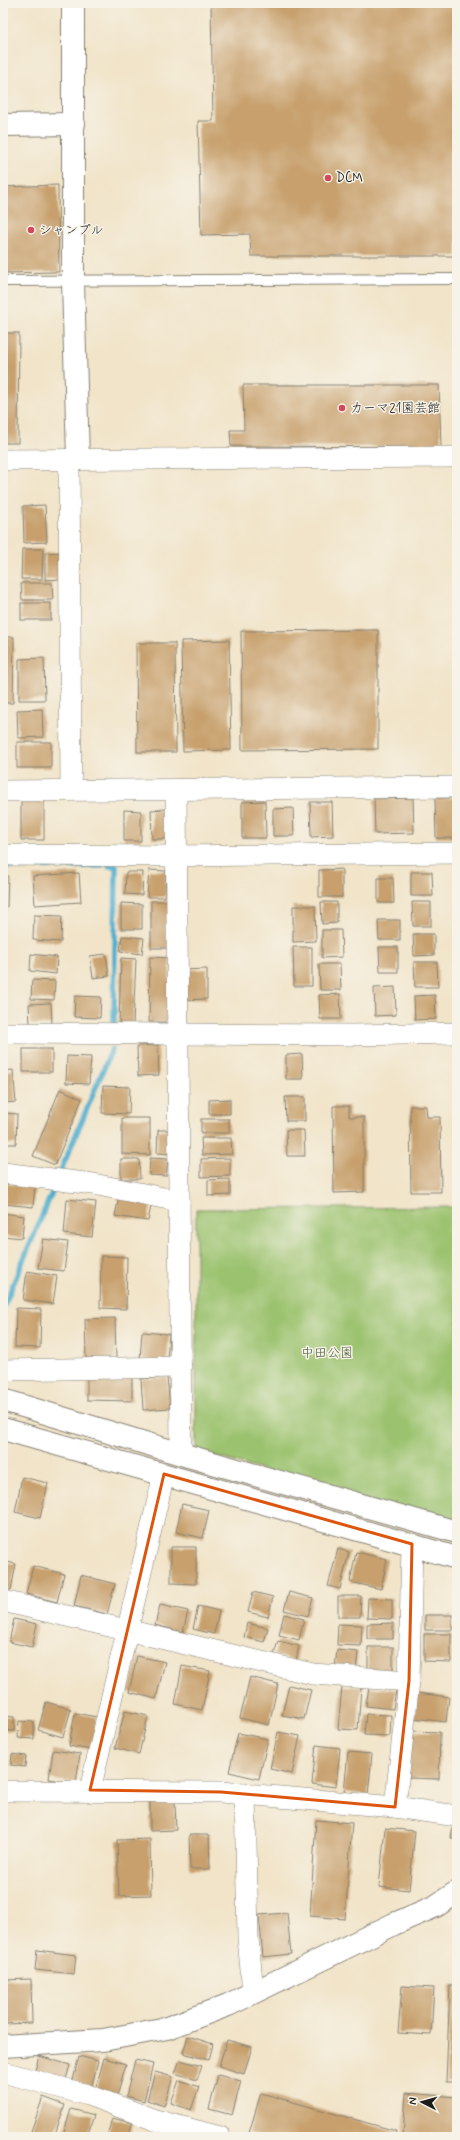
<svg xmlns="http://www.w3.org/2000/svg" width="460" height="2140" font-family="Mynerve,'Klee One',sans-serif">
  <rect width="100%" height="100%" fill="#f7f3e8"/>
  <filter id="ink" filterUnits="userSpaceOnUse"><feTurbulence type="fractalNoise" baseFrequency=".025" numOctaves="2"/><feDisplacementMap in="SourceGraphic" scale="8" xChannelSelector="R" yChannelSelector="G"/><feConvolveMatrix kernelMatrix="1 2 1 2 8 2 1 2 1" color-interpolation-filters="sRGB"/></filter>
  <filter id="wash" filterUnits="userSpaceOnUse"><feTurbulence type="fractalNoise" baseFrequency=".012" numOctaves="4" result="noise"/><feDisplacementMap in="SourceGraphic" scale="16" xChannelSelector="R" yChannelSelector="G"/><feGaussianBlur stdDeviation="0.9" result="paint"/><feColorMatrix in="noise" values="0 0 0 0 0 0 0 0 0 0 0 0 0 0 0 0 0 1.4 0 .05"/><feComposite in="paint" operator="in"/></filter>
  <g filter="url(#wash)">
    <rect width="100%" height="100%" fill="#f1e4c9"/>
    <path fill="#9bc26e" stroke="#5c6f45" d="M457 1207V1416L454 1525 196 1451V1209Z"/>
    <g fill="none" stroke-linecap="round" stroke-linejoin="round">
      <g stroke="#4faecd" stroke-width="5.5">
        <path d="M3 866H101"/>
        <path d="M109 866H116L114 1023"/>
        <path d="M59 1175 112 1049"/>
        <path d="M3 1308 56 1183"/>
      </g>
    </g>
    <g id="blocks">
      <g fill="#c7a06d">
        <path d="M211 3H457V256H251L250 234 201 235 198 121H213Z"/>
        <path d="M58 185 59 272 3 273V187Z"/>
        <path d="M3 333H19L18 443H3Z"/>
        <path d="M243 385H439L441 447 231 446 230 430H244Z"/>
        <path d="M45 505 47 542 24 543 23 506Z"/>
        <path d="M22 549H43L42 579H21Z"/>
        <path d="M63 552V579L45 580V553Z"/>
        <path d="M21 583H52L53 600H22Z"/>
        <rect x="21" y="603" width="30" height="17"/>
        <path d="M378 630V749L242 750 241 631Z"/>
        <path d="M3 637H14L13 703H3Z"/>
        <path d="M229 640 231 750 183 751 181 641Z"/>
        <path d="M136 643H175L176 752H137Z"/>
        <path d="M44 658 45 700H19V659Z"/>
        <path d="M42 709 43 737 18 738 17 710Z"/>
        <rect x="17" y="742" width="34" height="26"/>
        <path d="M413 798 414 833 375 834 374 799Z"/>
        <path d="M435 798H457V838H436Z"/>
        <path d="M44 800V840H21V801Z"/>
        <path d="M265 801 266 838H242V802Z"/>
        <path d="M310 802H332L333 836 311 837Z"/>
        <path d="M293 808 294 836H273V809Z"/>
        <path d="M166 809 168 839H152L151 810Z"/>
        <path d="M124 810 141 811V841H124Z"/>
        <path d="M342 869V897H319V870Z"/>
        <path d="M149 870 166 871 165 897H147Z"/>
        <path d="M126 872H143L142 895 125 894Z"/>
        <path d="M411 872H432L433 896H411Z"/>
        <path d="M79 873 81 902 35 905 33 876Z"/>
        <path d="M3 875H8L7 907H3Z"/>
        <path d="M378 878H393L394 903H378Z"/>
        <rect x="151" y="901" width="19" height="47"/>
        <path d="M321 902H337V923L322 924Z"/>
        <path d="M412 902H431V926H413Z"/>
        <path d="M121 903 142 904V929H121Z"/>
        <path d="M293 906H315L316 941 293 942Z"/>
        <path d="M34 915 62 916 61 942 33 940Z"/>
        <path d="M378 920H400V940H379Z"/>
        <path d="M322 930H341L342 957 322 958Z"/>
        <path d="M413 934H434V955L414 956Z"/>
        <path d="M122 936 144 938 142 954 120 951Z"/>
        <path d="M293 947H312V986H294Z"/>
        <path d="M379 947H398V972H380Z"/>
        <path d="M31 954 57 957 56 974 30 971Z"/>
        <path d="M106 954 109 976 93 978 90 956Z"/>
        <path d="M150 957 170 958 169 1022H149Z"/>
        <path d="M121 958 136 959 133 1024 119 1023Z"/>
        <path d="M414 962H437L438 987H415Z"/>
        <path d="M319 964H340L341 990H320Z"/>
        <path d="M207 969V999L183 1000 182 970Z"/>
        <path d="M32 980 55 981 54 1000 31 999Z"/>
        <path d="M395 987 396 1015 375 1016 374 988Z"/>
        <path d="M340 994 341 1019H320L319 995Z"/>
        <path d="M435 995 436 1019 415 1020 414 996Z"/>
        <path d="M75 996 101 997 100 1018 74 1017Z"/>
        <path d="M51 1003 52 1024 30 1025 29 1004Z"/>
        <path d="M158 1045 159 1075 138 1076 137 1046Z"/>
        <rect x="23" y="1049" width="29" height="23"/>
        <path d="M302 1054 303 1079H286V1055Z"/>
        <path d="M67 1056 91 1057 89 1084 66 1083Z"/>
        <path d="M13 1070 16 1102 4 1103 3 1071Z"/>
        <path d="M103 1086 130 1087 129 1114 102 1113Z"/>
        <path d="M60 1089 82 1099 55 1165 33 1156Z"/>
        <path d="M285 1097H305V1121H286Z"/>
        <path d="M230 1099V1114H209V1100Z"/>
        <path d="M333 1106H349V1117H364V1192L334 1193Z"/>
        <path d="M410 1106H426L427 1117H440L441 1192H411Z"/>
        <path d="M3 1113 17 1114 16 1144H3Z"/>
        <path d="M122 1118H150V1155L122 1154Z"/>
        <rect x="201" y="1119" width="28" height="14"/>
        <path d="M158 1130H171L170 1154 157 1153Z"/>
        <path d="M286 1130H304L305 1156H287Z"/>
        <path d="M201 1138H231L232 1154 202 1155Z"/>
        <path d="M150 1158 168 1159 166 1176 149 1175Z"/>
        <path d="M230 1158V1176L201 1177V1159Z"/>
        <path d="M121 1159H139L140 1179H121Z"/>
        <path d="M230 1179V1195L208 1196V1180Z"/>
        <path d="M6 1184 35 1187 33 1207 4 1204Z"/>
        <path d="M119 1196 152 1201 148 1221 115 1216Z"/>
        <path d="M67 1199 96 1202 92 1237 64 1234Z"/>
        <path d="M3 1213 24 1216 22 1238 3 1236Z"/>
        <path d="M43 1239 68 1242 64 1271 38 1268Z"/>
        <path d="M101 1256 127 1257 126 1309 100 1308Z"/>
        <path d="M27 1271 57 1276 53 1304 23 1300Z"/>
        <path d="M16 1308 41 1309 40 1348 15 1347Z"/>
        <path d="M115 1318 116 1359H86L85 1319Z"/>
        <path d="M142 1332 169 1334 167 1361 140 1359Z"/>
        <path d="M87 1376 132 1377V1401L87 1400Z"/>
        <path d="M167 1377 170 1408 143 1410 141 1379Z"/>
        <path d="M22 1477 48 1483 40 1518 15 1512Z"/>
        <path d="M182 1504 209 1510 203 1538 176 1532Z"/>
        <path d="M171 1547H196V1584L171 1583Z"/>
        <path d="M338 1549 349 1552 340 1589 328 1586Z"/>
        <path d="M356 1552 387 1559 381 1589 350 1582Z"/>
        <path d="M3 1561 16 1564 11 1590 3 1588Z"/>
        <path d="M33 1566 64 1574 57 1602 26 1594Z"/>
        <path d="M81 1575 115 1584 107 1614 74 1606Z"/>
        <path d="M253 1592 273 1597 268 1617 248 1612Z"/>
        <path d="M289 1592 313 1598 308 1616 284 1610Z"/>
        <path d="M338 1596H361L360 1617H338Z"/>
        <path d="M368 1598 392 1599V1619L367 1618Z"/>
        <path d="M160 1605 188 1611 183 1632 155 1625Z"/>
        <path d="M198 1606 219 1611 214 1634 193 1629Z"/>
        <path d="M284 1614 304 1619 299 1640 279 1635Z"/>
        <rect x="425" y="1615" width="27" height="15"/>
        <path d="M14 1619 37 1624 32 1647 9 1642Z"/>
        <path d="M247 1623 268 1628 264 1642 244 1637Z"/>
        <path d="M393 1623V1639H367V1624Z"/>
        <path d="M338 1624 362 1625 361 1646 337 1645Z"/>
        <path d="M424 1634H451V1662L424 1661Z"/>
        <path d="M278 1641 299 1646 296 1661 274 1655Z"/>
        <rect x="368" y="1647" width="25" height="24"/>
        <path d="M337 1650 358 1652 356 1670 335 1668Z"/>
        <path d="M137 1656 165 1662 156 1699 129 1692Z"/>
        <path d="M182 1666 210 1671 202 1710 175 1704Z"/>
        <path d="M250 1677 278 1684 269 1725 240 1718Z"/>
        <path d="M289 1685 311 1690 304 1719 282 1715Z"/>
        <path d="M342 1686 361 1687 358 1730 338 1729Z"/>
        <path d="M369 1687 396 1690 393 1709 366 1706Z"/>
        <path d="M417 1693 449 1697 446 1722 414 1718Z"/>
        <path d="M46 1702 71 1709 63 1737 38 1730Z"/>
        <path d="M125 1711 148 1716 139 1754 115 1748Z"/>
        <path d="M75 1713 97 1717 91 1750 69 1746Z"/>
        <path d="M366 1714 391 1715 390 1736 364 1735Z"/>
        <path d="M4 1716 14 1717V1731L3 1730Z"/>
        <path d="M19 1721 34 1722V1739L18 1738Z"/>
        <path d="M410 1731 440 1732 439 1779 409 1778Z"/>
        <path d="M278 1732 300 1736 292 1774 270 1769Z"/>
        <path d="M238 1733 268 1739 259 1779 229 1772Z"/>
        <path d="M316 1745 340 1748 336 1787 312 1784Z"/>
        <path d="M53 1750 80 1754 76 1783 49 1779Z"/>
        <path d="M348 1752 372 1754 368 1795 344 1792Z"/>
        <path d="M12 1754 26 1756 25 1767 11 1765Z"/>
        <path d="M175 1801 176 1830 150 1831V1802Z"/>
        <path d="M316 1820 352 1823 345 1919 310 1916Z"/>
        <path d="M454 1820H457V1838H451Z"/>
        <path d="M385 1828 415 1831 409 1890 379 1887Z"/>
        <path d="M189 1835H209L210 1869H190Z"/>
        <path d="M150 1839 151 1895 119 1896 117 1840Z"/>
        <path d="M287 1913 291 1954 263 1957 259 1915Z"/>
        <path d="M37 1950 76 1955 74 1974 35 1970Z"/>
        <path d="M31 1979 32 2023 5 2024 3 1980Z"/>
        <path d="M450 1985H457V2082H446Z"/>
        <path d="M402 1986 434 1988 431 2035 398 2033Z"/>
        <path d="M188 2036 213 2044 209 2060 183 2053Z"/>
        <path d="M227 2040 252 2047 244 2074 219 2066Z"/>
        <path d="M39 2056 70 2065 65 2083 34 2074Z"/>
        <path d="M79 2056 98 2061 91 2089 72 2084Z"/>
        <path d="M104 2058 126 2064 117 2096 95 2091Z"/>
        <path d="M135 2060 153 2064 144 2101 126 2096Z"/>
        <path d="M180 2060 202 2066 197 2080 175 2073Z"/>
        <path d="M155 2072 173 2077 164 2106 147 2100Z"/>
        <path d="M218 2075 241 2081 232 2115 209 2109Z"/>
        <path d="M179 2080 199 2087 191 2110 171 2103Z"/>
        <path d="M261 2093 396 2131 394 2137H264L249 2133Z"/>
        <path d="M406 2093 457 2097V2137H403Z"/>
        <path d="M43 2097 65 2105 54 2137H29Z"/>
        <path d="M71 2109 94 2115 87 2137 63 2136Z"/>
        <path d="M112 2118 132 2123 129 2137H107Z"/>
      </g>
    </g>
  </g>
  <g filter="url(#ink)">
    <use href="#blocks" fill-opacity="0" stroke="#868072" stroke-width="1"/>
    <g fill="none" stroke-linecap="round" stroke-linejoin="round">
      <defs>
        <path id="service" d="M3 281 457 279"/>
        <g id="minor">
          <path d="M69 459 71 790"/>
          <path d="M3 460 457 457"/>
          <path d="M176 790 181 1454"/>
          <path d="M3 791 457 787"/>
          <path d="M3 855 175 856 457 853"/>
          <path d="M3 1033 354 1035 457 1033"/>
          <path d="M3 1173 93 1184 179 1201"/>
          <path d="M3 1370 181 1367"/>
          <path d="M3 1601 313 1674 409 1681"/>
          <path d="M90 1790 164 1474"/>
          <path d="M3 1791 221 1792 395 1807 457 1816"/>
          <path d="M245 1794 248 1938 253 1992"/>
          <path d="M395 1807 409 1681 412 1544"/>
          <path d="M3 2072 88 2095 155 2120 220 2137"/>
        </g>
        <g id="tertiary">
          <path d="M73 3V281L78 459"/>
          <path d="M3 125 74 124"/>
          <path d="M3 1400 181 1454 457 1532"/>
          <path d="M3 1429 457 1558"/>
          <path d="M3 2046 103 2040 167 2028 228 2005 394 1924 436 1906 457 1892"/>
        </g>
      </defs>
      <use href="#service" stroke="#868072" stroke-width="12"/>
      <use href="#minor" stroke="#868072" stroke-width="22"/>
      <use href="#tertiary" stroke="#868072" stroke-width="24"/>
      <use href="#service" stroke="#fff" stroke-width="10"/>
      <use href="#minor" stroke="#fff" stroke-width="21"/>
      <use href="#tertiary" stroke="#fff" stroke-width="22"/>
    </g>
  </g>
  <path fill="none" stroke="#de560d" stroke-width="3" stroke-linejoin="round" d="M164 1474 412 1544 409 1681 395 1807 221 1792 90 1790Z"/>
  <g fill="#d1495b" stroke="#f7f3e8" stroke-width="1.5">
    <circle cx="328" cy="178" r="4"/>
    <circle cx="31" cy="230" r="4"/>
    <circle cx="342" cy="408" r="4"/>
  </g>
  <g text-anchor="middle" dominant-baseline="central" stroke-width="3" stroke-linejoin="round" paint-order="stroke">
    <g font-size="13" fill="#1c1c1c" stroke="#f7f3e8" text-anchor="start">
      <text x="336" y="178">DCM</text>
      <text x="39" y="230">シャンブル</text>
      <text x="350" y="408">カーマ21園芸館</text>
    </g>
    <g font-size="13" fill="#485639" stroke="#f7f3e8">
      <text x="327" y="1353">中田公園</text>
    </g>
  </g>
  <rect width="460" height="2140" fill="none" stroke="#f7f3e8" stroke-width="16"/>
  <g transform="translate(422 2102) rotate(276)" stroke="#f7f3e8" stroke-width="3" paint-order="stroke">
  <path d="M0-3L7 15L0 10L-7 15Z" fill="#1c1c1c"/>
  <text y="-6" font-size="11" font-weight="bold" text-anchor="middle" fill="#1c1c1c">N</text>
  </g>
</svg>
